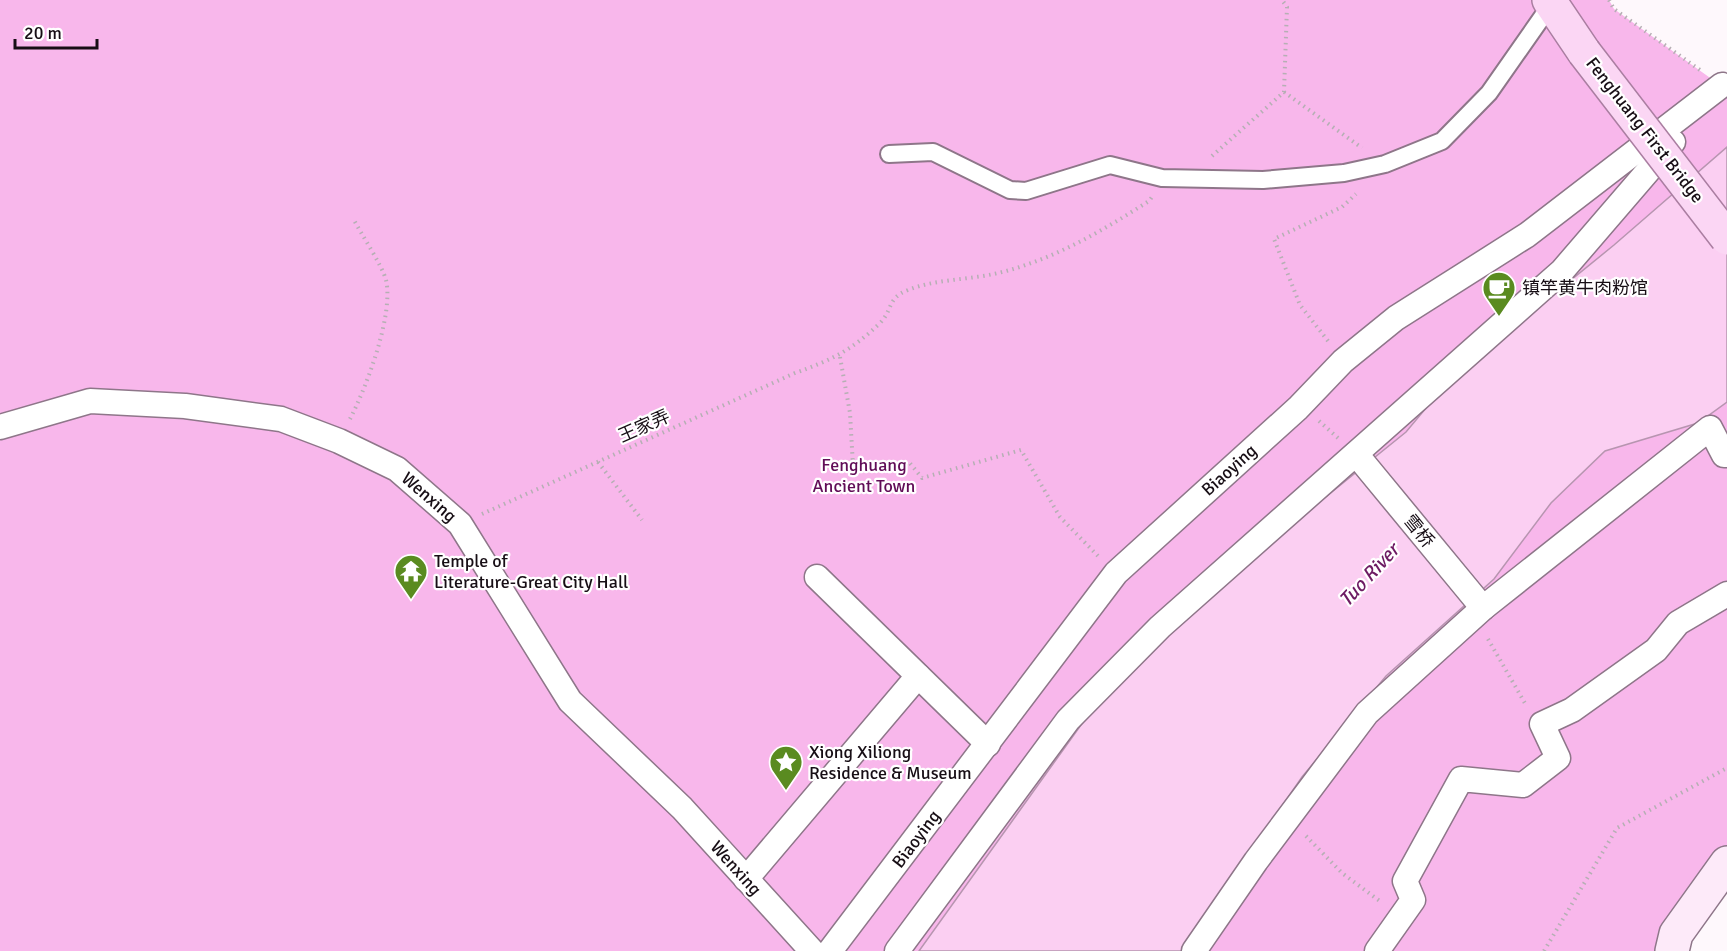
<svg xmlns="http://www.w3.org/2000/svg" width="1727" height="951" font-family="Signika,'Noto Sans SC',sans-serif">
  <rect width="100%" height="100%" fill="#fef8fc"/>
  <path fill="#f8b7eb" d="M0 0H1609L1614 9 1727 90V847L1660 931 1655 951H0Z"/>
  <path fill="#fbcff2" stroke="#b795b0" stroke-width="1.5" d="M1727 147V402L1698 423 1605 451 1551 503 1494 579 1386 676 1302 777 1182 951H919L1091 711 1239 567 1406 432 1452 377 1614 245Z"/>
  <g fill="none" stroke-linecap="round" stroke-linejoin="round">
    <defs>
      <path id="service" d="M889 154 933 152 1010 190 1026 191 1110 165 1162 178 1263 180 1344 173 1385 164 1442 141 1489 93 1552 3"/>
      <g id="pedestrian">
        <path d="M0 427 90 401 185 406 281 419 339 441 397 469 460 524 570 701 682 808 812 951"/>
        <path d="M1356 454 1483 608"/>
        <path d="M817 577 988 744"/>
        <path d="M746 879 918 676"/>
        <path d="M830 951 1116 573 1298 408 1343 361 1396 318 1527 235 1722 85"/>
        <path d="M897 951 1068 720 1160 627 1562 271 1673 142"/>
        <path d="M1194 951 1256 861 1367 713 1483 608 1710 428 1724 455H1727"/>
        <path d="M1377 951 1413 900 1405 881 1461 779 1523 785 1558 758 1542 724 1572 710 1656 650 1678 623 1727 594"/>
      </g>
      <path id="secondary" d="M1672 951 1676 934 1727 863"/>
      <path id="primary" d="M1549 0 1584 52"/>
    </defs>
    <use href="#service" stroke="#8e7689" stroke-width="20"/>
    <use href="#pedestrian" stroke="#8e7689" stroke-width="27"/>
    <use href="#secondary" stroke="#8e7689" stroke-width="36"/>
    <use href="#primary" stroke="#aa7ea1" stroke-width="36"/>
    <g stroke="#b6afb4" stroke-width="4" stroke-dasharray="1.5 4.5" stroke-linecap="butt">
      <path d="M1609 0 1614 9 1700 70"/>
      <path d="M1284 92 1362 148"/>
      <path d="M1212 156 1284 92 1287 7 1282 0"/>
      <path d="M1328 341 1300 305 1274 239 1342 207 1356 194"/>
      <path d="M840 357 850 413 853 466 909 462 922 478 1021 450 1060 517 1098 556"/>
      <path d="M350 419C366 388 394 315 386 280 382 265 361 234 353 218"/>
      <path d="M1319 421 1338 438"/>
      <path d="M598 462 642 520"/>
      <path d="M482 514 795 373C831 360 851 351 880 323 893 310 887 298 908 290 935 279 969 280 998 273 1053 260 1102 231 1149 201L1152 197"/>
      <path d="M1488 639 1526 705"/>
      <path d="M1306 836 1342 873 1381 902"/>
      <path d="M1544 951 1617 828 1727 768"/>
    </g>
    <use href="#service" stroke="#fff" stroke-width="16"/>
    <use href="#pedestrian" stroke="#fff" stroke-width="24"/>
    <use href="#secondary" stroke="#fdeaf9" stroke-width="33"/>
    <use href="#primary" stroke="#fbd6f4" stroke-width="33"/>
    <defs>
      <path id="primary-bridge" d="M1584 52 1727 238"/>
    </defs>
    <use href="#primary-bridge" stroke="#aa7ea1" stroke-width="36" stroke-linecap="butt"/>
    <use href="#primary-bridge" stroke="#fbd6f4" stroke-width="33"/>
  </g>
  <defs>
    <symbol id="cafe-pin" viewBox="-11 -11 22 30"><path d="M0 17L-7.5 6A9.5 9.5 0 1 1 7.5 6Z" fill="#5a8b20" stroke="#fff"/><path d="M-5.5-4.5H6V0H3Q3 3.5 0 3.5H-2.5Q-5.5 3.5-5.5 0ZM3-3.2v2h1.7v-2ZM-6 4.5H4V6H-6Z" fill="#fff"/></symbol>
    <symbol id="temple-pin" viewBox="-11 -11 22 30"><path d="M0 17L-7.5 6A9.5 9.5 0 1 1 7.5 6Z" fill="#5a8b20" stroke="#fff"/><path d="M0-6L5-2H3V0L6.5 2.5H4V6H1.5V3h-3V6H-4V2.5H-6.5L-3 0V-2H-5Z" fill="#fff"/></symbol>
    <symbol id="sight-pin" viewBox="-11 -11 22 30"><path d="M0 17L-7.5 6A9.5 9.5 0 1 1 7.5 6Z" fill="#5a8b20" stroke="#fff"/><path d="M0-6L1.8-2.2L6-1.7L2.9 1.2L3.7 5.4L0 3.3L-3.7 5.4L-2.9 1.2L-6-1.7L-1.8-2.2Z" fill="#fff"/></symbol>
  </defs>
  <g fill-rule="evenodd">
    <use href="#cafe-pin" x="1480" y="269" width="38" height="52"/>
    <use href="#temple-pin" x="392" y="552" width="38" height="52"/>
    <use href="#sight-pin" x="767" y="743" width="38" height="52"/>
  </g>
  <g text-anchor="middle" dominant-baseline="central" stroke-width="4.5" stroke-linejoin="round" paint-order="stroke">
    <g font-size="18" fill="#170e15" stroke="#fff">
      <text transform="translate(1645 130) rotate(52)">Fenghuang First Bridge</text>
      <text transform="translate(644 426) rotate(-24)">王家弄</text>
      <text transform="translate(1229 470) rotate(-42)">Biaoying</text>
      <text transform="translate(429 497) rotate(41)">Wenxing</text>
      <text transform="translate(1419 531) rotate(51)">雪桥</text>
      <text transform="translate(916 839) rotate(-53)">Biaoying</text>
      <text transform="translate(736 868) rotate(48)">Wenxing</text>
    </g>
    <g font-size="18" fill="#170e15" stroke="#fff" text-anchor="start">
      <text x="1522" y="288">镇竿黄牛肉粉馆</text>
      <text x="434" y="561">Temple of<tspan x="434" dy="21">Literature-Great City Hall</tspan></text>
      <text x="809" y="752">Xiong Xiliong<tspan x="809" dy="21">Residence &amp; Museum</tspan></text>
    </g>
    <g font-size="18" fill="#610c57" stroke="#fff">
      <text x="864" y="465">Fenghuang<tspan x="864" dy="21">Ancient Town</tspan></text>
    </g>
    <g font-size="20" font-style="italic" fill="#6d1b63" stroke="#fff">
      <text transform="translate(1369 575) rotate(-47)">Tuo River</text>
    </g>
  </g>
  <path d="M15 39v9h82v-9" fill="none" stroke="#170e15" stroke-width="3"/>
  <text x="24" y="39" font-size="18" fill="#170e15" stroke="#ffffff" stroke-width="4.5" paint-order="stroke">20 m</text>
</svg>
